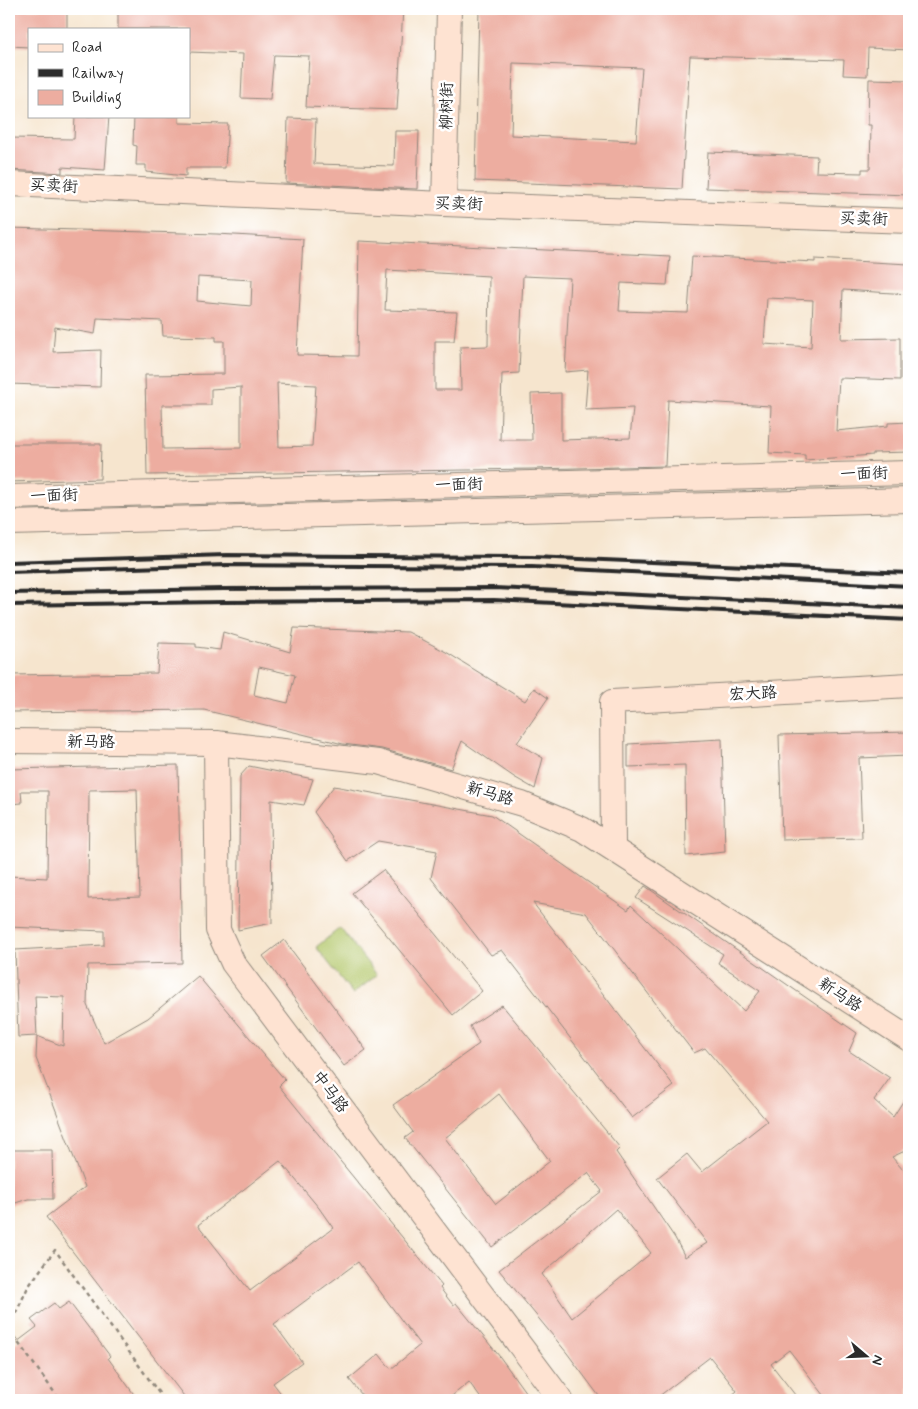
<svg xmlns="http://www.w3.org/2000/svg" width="918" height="1409" font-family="Mynerve,'LXGW WenKai TC',sans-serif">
  <rect width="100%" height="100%" fill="#fff"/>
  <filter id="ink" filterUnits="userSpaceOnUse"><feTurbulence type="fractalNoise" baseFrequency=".02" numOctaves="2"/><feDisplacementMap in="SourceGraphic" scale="10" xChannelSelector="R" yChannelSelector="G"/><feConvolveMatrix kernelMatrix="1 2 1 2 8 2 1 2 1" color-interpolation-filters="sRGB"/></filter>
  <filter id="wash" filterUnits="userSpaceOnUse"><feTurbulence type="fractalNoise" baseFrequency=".0096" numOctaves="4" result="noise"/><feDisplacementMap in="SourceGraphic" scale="20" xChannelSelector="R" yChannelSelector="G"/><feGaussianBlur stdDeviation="1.12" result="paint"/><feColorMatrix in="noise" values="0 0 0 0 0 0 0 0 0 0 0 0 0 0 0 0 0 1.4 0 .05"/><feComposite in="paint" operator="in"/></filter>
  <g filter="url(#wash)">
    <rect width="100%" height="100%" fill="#f6e5ce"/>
    <path fill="#b3c76a" stroke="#6f794a" d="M340 928 377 975 353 994 316 947Z"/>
    <g id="blocks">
      <g fill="#edada0" fill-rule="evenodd">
        <path d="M9 9H67V29H29V47L9 46Z"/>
        <path d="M118 9H403L397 110 306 107 309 56 274 55 270 99 241 98 243 54 189 52V29H118Z"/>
        <path d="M479 9H909V50L868 48 867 76 843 75 844 60 690 56 682 189 475 181ZM513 63 642 68 636 141 511 135Z"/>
        <path d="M869 79 909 80V195L706 188 708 152 817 156 816 172 862 173V169H870L871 125H868Z"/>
        <path d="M75 116H109L105 170 62 167V173L9 170V138L74 139Z"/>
        <path d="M134 116H179V123L228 124 225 168H186V176L146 172V165H136L137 146 133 145Z"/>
        <path d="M288 118 316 119 314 164 394 166 395 131H419L417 189 286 183Z"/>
        <path d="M9 228 217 234 303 239 297 355 357 356 359 241 670 256 667 285 621 283 619 311 688 313 692 256 815 262V259L909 264V294L843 290 841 339 900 338V380L839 378 836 431 888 426V423L909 422V452L873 453V455L805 460V455L769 453 771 406 668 400 665 466 532 469 147 475 145 375 224 374V341H216V337L163 336 162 321 97 318 95 334 55 327 53 352 101 350 100 387 9 384ZM387 270 489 276 488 346 460 347 461 390H435V341H454L457 312 385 310ZM523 276 570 278 565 372 588 370 585 410 633 408 630 438 561 440V393L531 394 532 440H500L502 374 519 373ZM198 277 252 280 251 306 197 301ZM767 298 813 300 811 347 764 344ZM277 383 316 385 312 446 279 447ZM241 387V448L163 449 162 405H211V389Z"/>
        <path d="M9 444H101L100 479 9 482Z"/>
        <path d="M294 628 408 632 446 652 525 701 534 688 548 698 517 743 543 758 535 789 514 777 462 741 451 769 382 749 343 744 204 710 9 712V675L157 673 159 643 196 644V647L220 650 223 632 290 652ZM259 667 295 675 288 703 254 695Z"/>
        <path d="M909 732V756L859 758 862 838 782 840 779 735Z"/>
        <path d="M722 739 725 852 686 856 685 765 628 767V744Z"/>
        <path d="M178 765 182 963 88 965 87 1005 104 1043 148 1018 198 976 285 1080 279 1086 442 1286 440 1288 453 1305 456 1303 500 1357 531 1400H482L469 1382 447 1400H366L349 1379 379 1354 391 1369 420 1345 358 1262 274 1324 302 1362 273 1383 286 1400H187L46 1217 85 1187 36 1058 37 1036 18 1037 15 950 104 945V931L9 927V876L47 878 48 791H21L22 803 9 804V769ZM137 789 140 897 88 899 89 790ZM35 996 64 997 63 1046 37 1036ZM280 1161 319 1208 333 1228 250 1291 198 1225Z"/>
        <path d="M249 766 313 779 304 805 271 800 272 923 238 930 240 776Z"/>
        <path d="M334 786 492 815 628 910 631 905 744 1011 760 991 718 963 723 954 636 898 645 886 857 1033 849 1051 890 1078 874 1100 893 1117 909 1092V1149L892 1157 909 1177V1400H828L789 1350 771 1364 799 1400H726L737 1391 710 1357 654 1400H602L567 1353 499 1270 602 1191 588 1173 492 1247 405 1138 413 1132 393 1105 479 1044 470 1026 502 1005 620 1148 616 1152 675 1238 685 1257 707 1243 657 1178 687 1154 702 1172 767 1121 705 1048 694 1053 586 913 533 903 674 1086 632 1118 502 950 491 955 431 878 437 851 378 841 348 861 314 812ZM499 1094 550 1161 496 1204 445 1138ZM616 1209 651 1253 572 1318 542 1274Z"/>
        <path d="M383 870 482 991 453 1015 352 893Z"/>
        <path d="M284 940 366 1050 344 1066 263 956Z"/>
        <path d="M9 1150H52L53 1199H28L9 1205Z"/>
        <path d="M69 1302 110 1356 108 1358 138 1400H9V1348L37 1327 31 1320 54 1303 59 1309Z"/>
      </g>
    </g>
  </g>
  <g filter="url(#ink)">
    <use href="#blocks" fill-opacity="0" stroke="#90887c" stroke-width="1"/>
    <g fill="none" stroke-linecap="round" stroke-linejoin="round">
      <defs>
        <g id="secondary">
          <path d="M9 184 444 204 909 221"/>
          <path d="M444 204 449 9"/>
          <path d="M9 497 909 473"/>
          <path d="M9 523 909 500"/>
          <path d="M9 741 216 743 378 762 522 804 582 829 909 1039"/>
          <path d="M216 743 218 930 233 963 561 1400"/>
          <path d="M613 848 612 702 909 685"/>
        </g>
      </defs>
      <use href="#secondary" stroke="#90887c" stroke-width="26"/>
      <g stroke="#90887c" stroke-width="2.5" stroke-dasharray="4 4" stroke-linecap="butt">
        <path d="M9 1328 28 1287 55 1250 164 1400"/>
        <path d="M9 1330 60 1400"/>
      </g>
      <use href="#secondary" stroke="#fee3d2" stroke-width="24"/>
      <g stroke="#2b2b2b" stroke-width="4">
        <path d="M9 562 226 555 532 557 909 573"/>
        <path d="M9 572 226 565 532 567 909 586"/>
        <path d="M9 593 223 589 495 588 909 608"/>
        <path d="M9 605 224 602 494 600 909 620"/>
      </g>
    </g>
  </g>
  <g text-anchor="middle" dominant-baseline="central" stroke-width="5" stroke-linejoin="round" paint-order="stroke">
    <g font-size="16" fill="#2b2b2b" stroke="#fff">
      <text transform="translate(447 106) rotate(-89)">柳树街</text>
      <text transform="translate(54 186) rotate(3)">买卖街</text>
      <text transform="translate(459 204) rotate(2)">买卖街</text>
      <text transform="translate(864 219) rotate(2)">买卖街</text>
      <text transform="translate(864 474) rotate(-2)">一面街</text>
      <text transform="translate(459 485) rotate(-2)">一面街</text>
      <text transform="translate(54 496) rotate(-2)">一面街</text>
      <text transform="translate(753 694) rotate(-3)">宏大路</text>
      <text x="91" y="742">新马路</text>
      <text transform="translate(490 794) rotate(16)">新马路</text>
      <text transform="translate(840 995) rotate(33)">新马路</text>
      <text transform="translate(330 1092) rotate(53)">中马路</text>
    </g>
  </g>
  <rect width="918" height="1409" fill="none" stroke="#fff" stroke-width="30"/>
  <rect x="28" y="28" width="162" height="90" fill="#ffffff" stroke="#aaaaaa"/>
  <rect x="38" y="44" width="25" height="8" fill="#fee3d2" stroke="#aaaaaa"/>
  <text x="72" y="52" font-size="15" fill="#2b2b2b">Road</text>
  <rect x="38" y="69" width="25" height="8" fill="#2b2b2b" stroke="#aaaaaa"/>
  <text x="72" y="78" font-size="15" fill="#2b2b2b">Railway</text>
  <rect x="38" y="90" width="25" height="15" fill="#edada0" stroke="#aaaaaa"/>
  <text x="72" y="102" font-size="15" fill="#2b2b2b">Building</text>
  <g transform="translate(866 1356) rotate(109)" stroke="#ffffff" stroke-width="4" paint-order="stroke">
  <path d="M0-4L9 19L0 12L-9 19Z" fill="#2b2b2b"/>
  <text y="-8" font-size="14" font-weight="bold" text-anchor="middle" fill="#2b2b2b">N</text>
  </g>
</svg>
